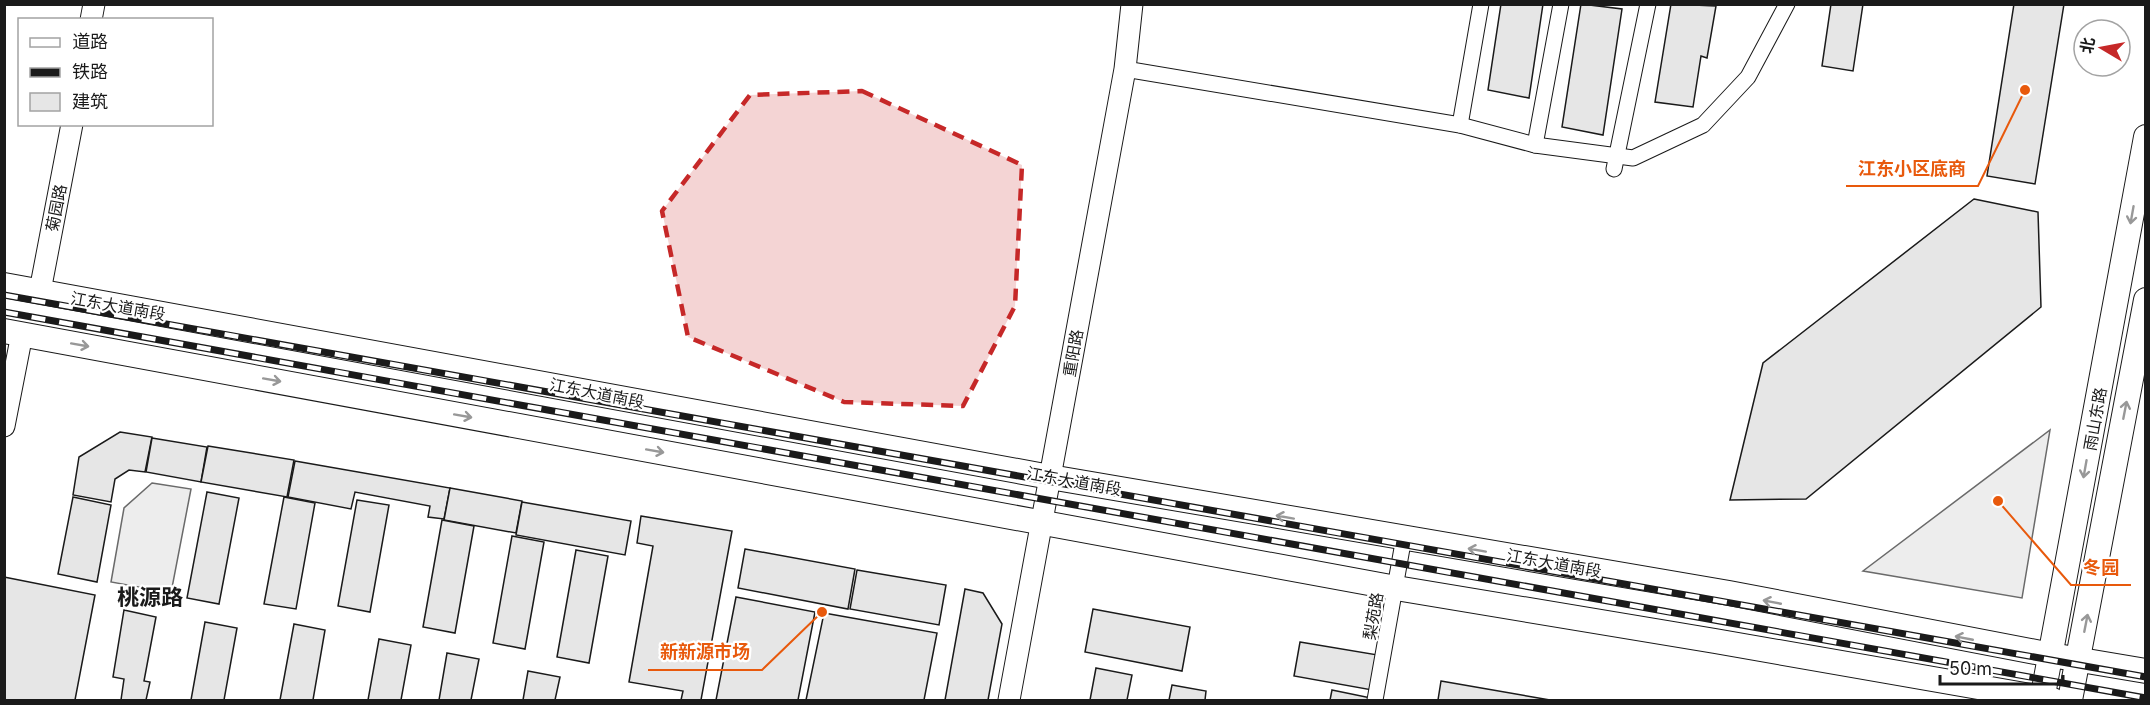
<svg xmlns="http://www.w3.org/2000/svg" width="2150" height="705" font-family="Inter,'Noto Sans SC',sans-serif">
  <rect width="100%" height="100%" fill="#fff"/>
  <g fill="#ededed" stroke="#6a6a6a" stroke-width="1.5">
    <path d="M2050 430 2022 598 1863 571Z"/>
    <path d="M152 483 191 489 171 593 111 582 124 508Z"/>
  </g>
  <g fill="#e6e6e6" stroke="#1a1a1a" stroke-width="1.5">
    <path d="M1501 4H1543L1529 98 1488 90Z"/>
    <path d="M1581 4 1622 9 1603 135 1562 127Z"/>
    <path d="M1671 4 1716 6 1707 58 1701 56 1693 107 1655 102Z"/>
    <path d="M1831 4H1863L1853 71 1822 66Z"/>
    <path d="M2014 4H2064L2035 184 1987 176Z"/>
    <path d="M1974 199 2038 212 2041 307 1806 499 1730 500 1763 363Z"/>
    <path d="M120 432 152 437 145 472 129 470 115 479 111 502 73 495 79 457Z"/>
    <path d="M152 438 207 447 201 482 146 472Z"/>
    <path d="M208 446 294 460 287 497 201 482Z"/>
    <path d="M295 461 450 488 444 519 428 517 430 506 355 492 351 509 288 497Z"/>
    <path d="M450 488 522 501 516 533 444 520Z"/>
    <path d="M207 492 239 498 219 604 187 598Z"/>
    <path d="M73 497 111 505 97 582 58 574Z"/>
    <path d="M284 497 315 503 296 609 264 604Z"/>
    <path d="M357 500 389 505 370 612 338 606Z"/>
    <path d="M522 502 631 521 625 555 516 535Z"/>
    <path d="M641 516 732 531 701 700H681L683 691 629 682 653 546 637 543Z"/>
    <path d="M442 520 474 526 455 633 423 627Z"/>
    <path d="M512 536 544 542 525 649 493 643Z"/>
    <path d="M745 549 855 569 848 609 738 588Z"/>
    <path d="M576 550 608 556 589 663 557 657Z"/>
    <path d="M857 570 946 585 939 625 850 609Z"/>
    <path d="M4 577 95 595 75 700H4Z"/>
    <path d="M965 589 983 593 1002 624 988 700H945Z"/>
    <path d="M736 597 815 612 798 700H716Z"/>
    <path d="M1093 609 1190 627 1182 671 1085 652Z"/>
    <path d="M124 610 156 617 144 681 150 682 146 700H121L124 679 113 677Z"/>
    <path d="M824 613 937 633 924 700H806Z"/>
    <path d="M205 622 237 628 224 700H191Z"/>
    <path d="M294 624 325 630 313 700H280Z"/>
    <path d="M379 639 411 645 401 700H368Z"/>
    <path d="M1300 642 1378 655 1372 690 1294 676Z"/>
    <path d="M447 653 479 659 471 700H439Z"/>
    <path d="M1096 668 1132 675 1127 700H1090Z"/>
    <path d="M528 671 560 677 555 700H523Z"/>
    <path d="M1441 681 1550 700H1438Z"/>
    <path d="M1172 685 1206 691 1205 700H1169Z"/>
    <path d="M1332 690 1371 698 1370 700H1330Z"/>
  </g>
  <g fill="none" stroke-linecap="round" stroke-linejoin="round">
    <defs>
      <g id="street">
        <path d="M1125 69 1460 125 1535 145 1633 158 1703 125 1748 77 1787 4"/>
        <path d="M1460 125 1481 4"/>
        <path d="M1535 145 1561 4"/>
        <path d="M1614 169 1648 4"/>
        <path d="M1375 700 1404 537"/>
      </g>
      <g id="secondary">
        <path d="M91 20 94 4"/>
        <path d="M40 291 72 124"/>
        <path d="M4 426 22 334"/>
        <path d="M1009 700 1125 69 1132 4"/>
      </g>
      <g id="primary">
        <path d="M4 285 1050 477 1729 593 2051 655 2146 671"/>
        <path d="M4 331 1396 588 1715 641 2053 700"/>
        <path d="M2042 700 2146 137"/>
        <path d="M2070 700 2146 300"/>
      </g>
    </defs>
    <use href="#street" stroke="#1a1a1a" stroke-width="17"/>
    <use href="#secondary" stroke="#1a1a1a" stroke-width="23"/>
    <use href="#primary" stroke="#1a1a1a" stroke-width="26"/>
    <use href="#street" stroke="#fff" stroke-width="15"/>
    <use href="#secondary" stroke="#fff" stroke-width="21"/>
    <use href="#primary" stroke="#fff" stroke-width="24"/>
    <defs>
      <g id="rail">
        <path d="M4 295 2146 677"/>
        <path d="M4 312 2146 698"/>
      </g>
    </defs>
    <use href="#rail" stroke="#1a1a1a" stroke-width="7"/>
    <use href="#rail" stroke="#fff" stroke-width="4.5" stroke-dasharray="14" stroke-linecap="butt"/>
  </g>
  <defs><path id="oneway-shaft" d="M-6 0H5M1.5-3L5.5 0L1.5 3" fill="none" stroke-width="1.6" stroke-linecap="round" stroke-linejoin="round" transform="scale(1.5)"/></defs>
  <g stroke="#989898">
    <use href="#oneway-shaft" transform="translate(2132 215) rotate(100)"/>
    <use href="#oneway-shaft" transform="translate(80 345) rotate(10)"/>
    <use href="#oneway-shaft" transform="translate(272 380) rotate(10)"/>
    <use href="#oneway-shaft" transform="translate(2125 410) rotate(-79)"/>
    <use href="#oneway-shaft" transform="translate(463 416) rotate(10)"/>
    <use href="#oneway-shaft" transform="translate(655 451) rotate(10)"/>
    <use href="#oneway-shaft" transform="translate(2085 469) rotate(100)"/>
    <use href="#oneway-shaft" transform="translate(1285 517) rotate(-170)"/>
    <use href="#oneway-shaft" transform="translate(1477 550) rotate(-170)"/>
    <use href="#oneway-shaft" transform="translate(1772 602) rotate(-169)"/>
    <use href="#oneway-shaft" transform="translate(2086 623) rotate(-79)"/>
    <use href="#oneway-shaft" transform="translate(1964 638) rotate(-169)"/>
  </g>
  <path fill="#c62828" fill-opacity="0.2" stroke="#c62828" stroke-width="4.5" stroke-dasharray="12 8" stroke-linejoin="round" d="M862 91 1022 165 1015 306 963 406 844 402 688 337 662 211 750 95Z"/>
  <g text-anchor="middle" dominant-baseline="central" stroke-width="4.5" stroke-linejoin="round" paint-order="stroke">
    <g font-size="16" fill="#1a1a1a" stroke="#fff">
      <text transform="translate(56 208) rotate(-79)">菊园路</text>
      <text transform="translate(118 306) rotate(10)">江东大道南段</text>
      <text transform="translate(1073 353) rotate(-80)">重阳路</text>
      <text transform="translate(597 393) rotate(11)">江东大道南段</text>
      <text transform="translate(2095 419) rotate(-80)">雨山东路</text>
      <text transform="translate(1074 481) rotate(10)">江东大道南段</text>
      <text transform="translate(1554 563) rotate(10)">江东大道南段</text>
      <text transform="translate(1373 616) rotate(-80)">梨苑路</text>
    </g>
    <g font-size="22" font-weight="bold" fill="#1a1a1a" stroke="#fff">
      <text x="150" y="597">桃源路</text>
    </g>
  </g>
  <path fill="none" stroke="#e8590c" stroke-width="2" d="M2025 90L1978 186H1846M1998 501L2071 585H2131M822 612L762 670H648"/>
  <g fill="#e8590c" stroke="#fff" stroke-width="2">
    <circle cx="2025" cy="90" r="6"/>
    <circle cx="1998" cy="501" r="6"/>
    <circle cx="822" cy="612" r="6"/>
  </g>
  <g font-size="18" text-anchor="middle" font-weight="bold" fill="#e8590c" stroke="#fff" stroke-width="4.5" stroke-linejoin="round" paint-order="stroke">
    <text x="1912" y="175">江东小区底商</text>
    <text x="2101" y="574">冬园</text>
    <text x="705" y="658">新新源市场</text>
  </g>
  <rect width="2150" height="705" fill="none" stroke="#1a1a1a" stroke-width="12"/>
  <rect x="18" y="18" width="195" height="108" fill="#ffffff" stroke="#a3a3a3" stroke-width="1.5"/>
  <rect x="30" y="38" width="30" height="9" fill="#ffffff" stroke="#a3a3a3" stroke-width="1.5"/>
  <text x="72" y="48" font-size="18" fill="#1a1a1a">道路</text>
  <rect x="30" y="68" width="30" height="9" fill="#1a1a1a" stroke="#a3a3a3" stroke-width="1.5"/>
  <text x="72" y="78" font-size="18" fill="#1a1a1a">铁路</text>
  <rect x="30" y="93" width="30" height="18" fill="#e6e6e6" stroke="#a3a3a3" stroke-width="1.5"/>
  <text x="72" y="108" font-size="18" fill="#1a1a1a">建筑</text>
  <g transform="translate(2102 48) rotate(280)"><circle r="28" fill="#ffffff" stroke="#a3a3a3" stroke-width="1.5"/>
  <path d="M0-4.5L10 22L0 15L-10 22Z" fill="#c62828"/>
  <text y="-9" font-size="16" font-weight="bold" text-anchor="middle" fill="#1a1a1a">北</text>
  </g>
  <path d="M1940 675v9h123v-9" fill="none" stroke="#1a1a1a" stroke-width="3"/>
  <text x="1949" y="675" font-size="18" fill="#1a1a1a" stroke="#ffffff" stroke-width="4.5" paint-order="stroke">50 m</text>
</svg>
